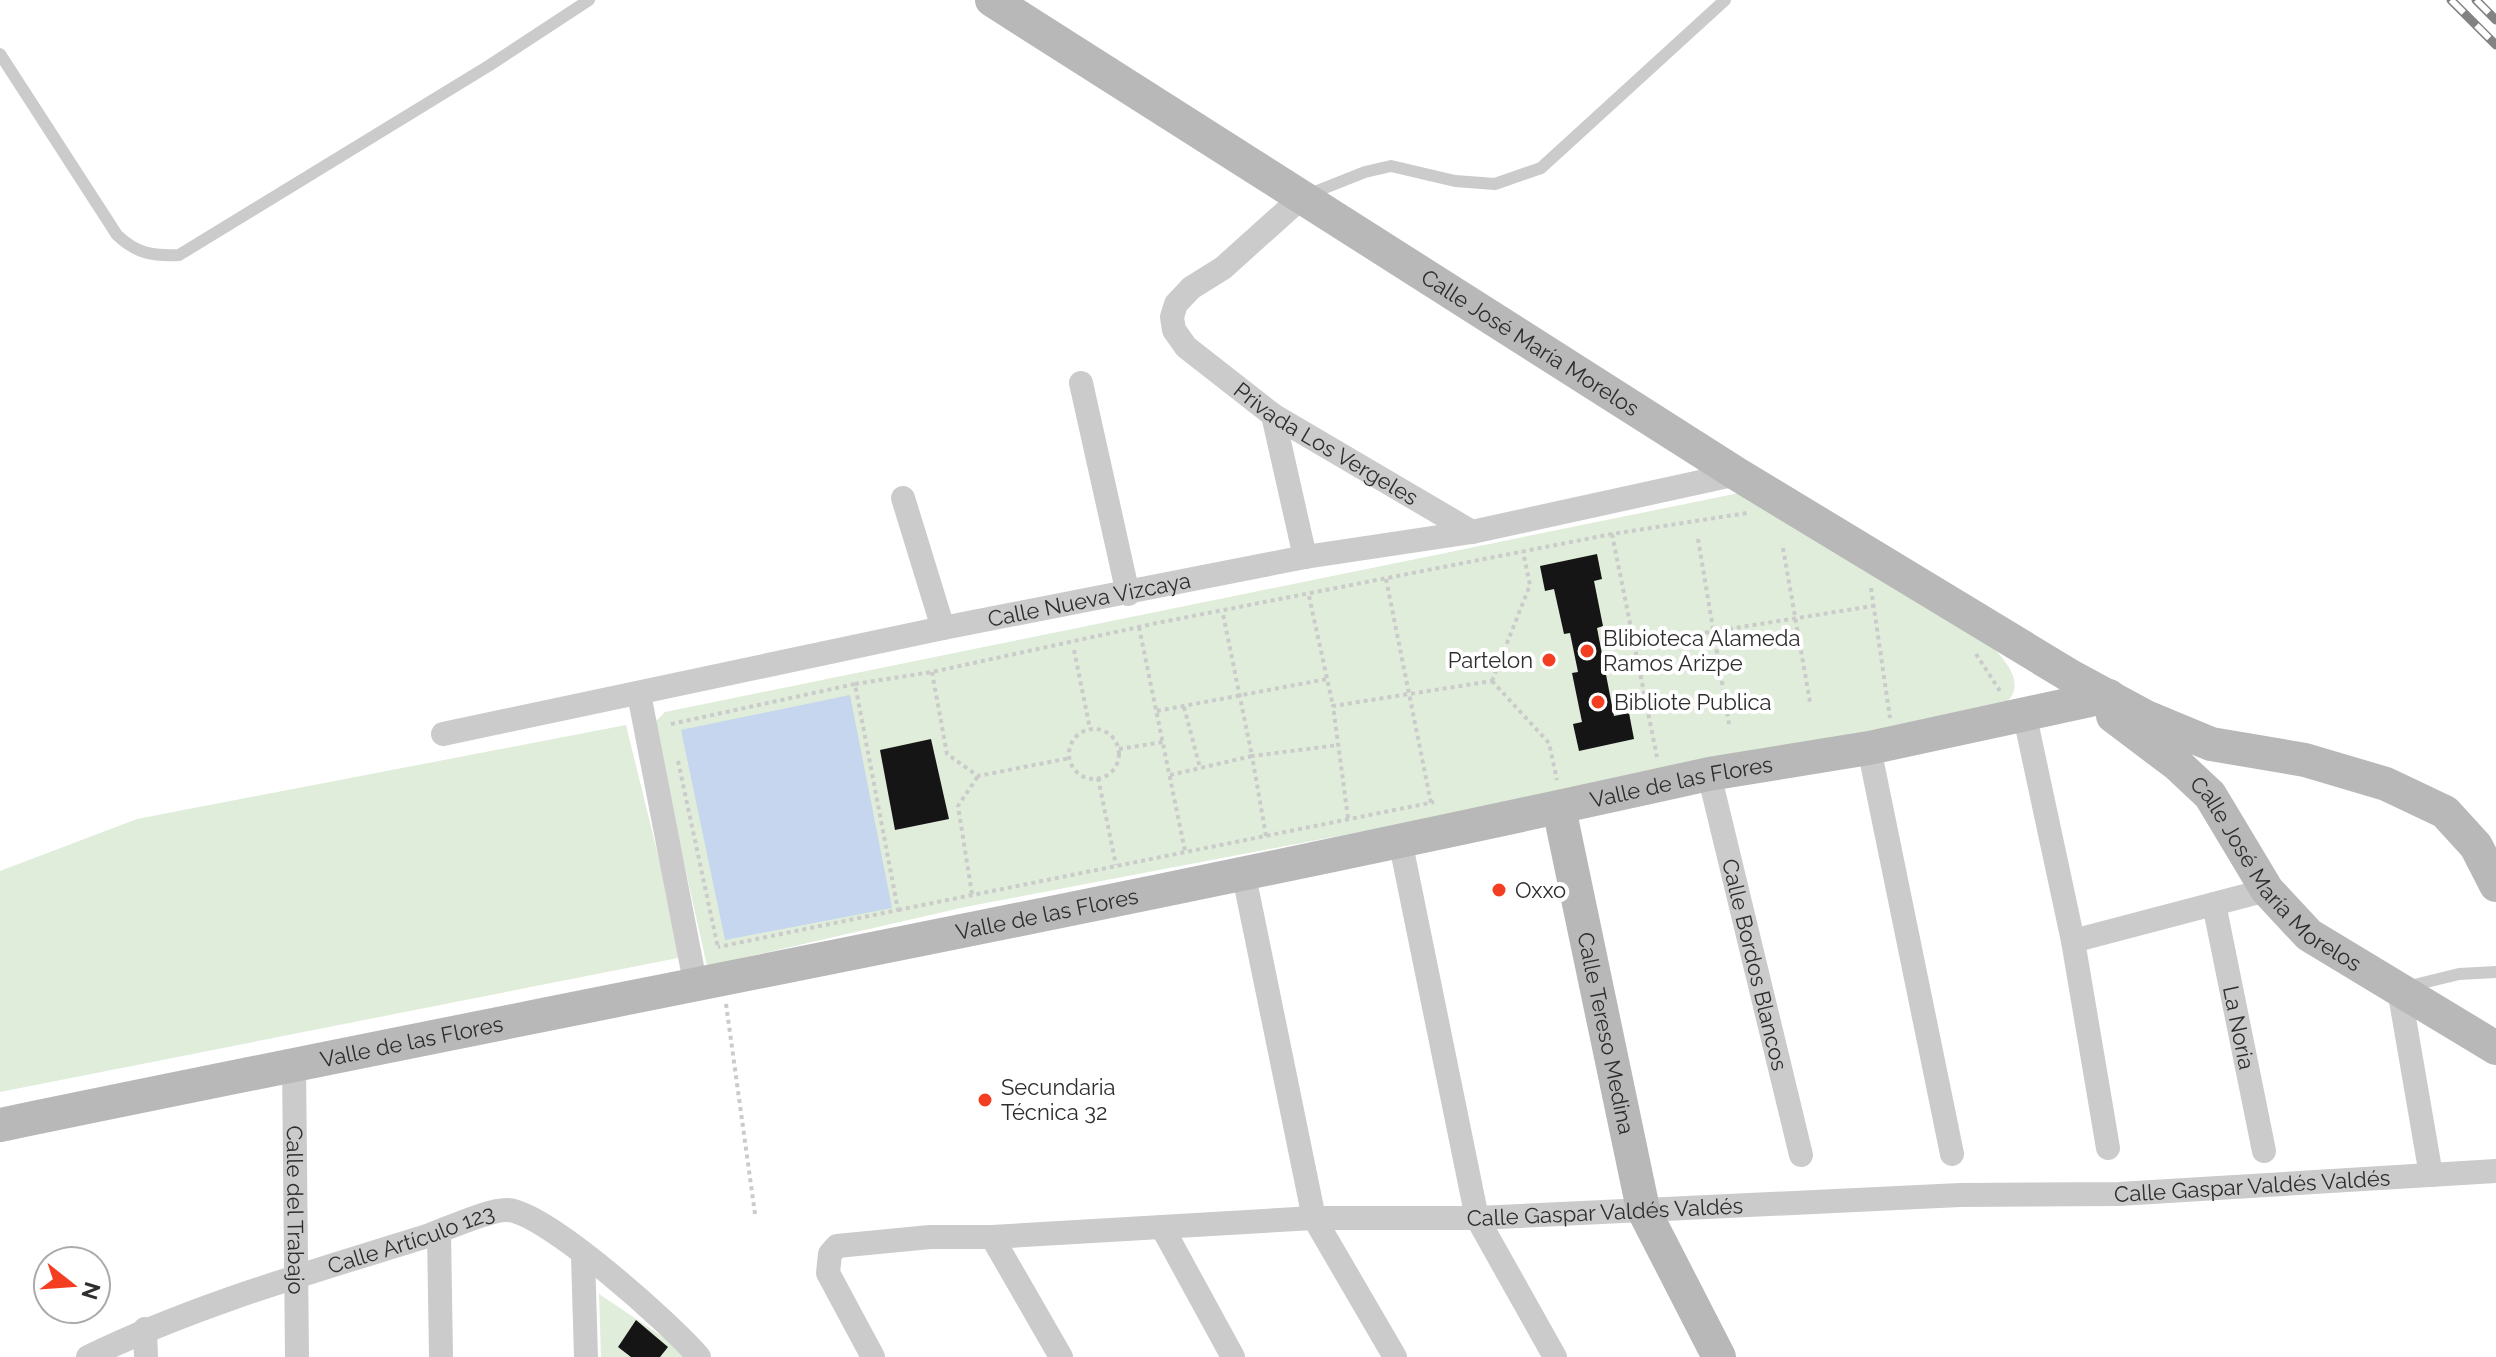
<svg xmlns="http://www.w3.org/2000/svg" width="2496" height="1357" font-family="Raleway,sans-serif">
  <rect width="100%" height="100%" fill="#fff"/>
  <g fill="#e0edda">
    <path d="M1744 492 1992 646C2013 669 2029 691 1995 711L965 907 707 966 653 724 665 712Z"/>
    <path d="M626 725 683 957 0 1092V871L137 819Z"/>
    <path d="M599 1294 693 1357H601Z"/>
  </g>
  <path fill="#c5d6ee" d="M850 695 892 908 725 940 681 730Z"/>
  <g fill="#151515">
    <path d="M1597 554 1602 579 1594 581 1603 626 1597 628 1614 716 1629 713 1634 739 1579 751 1573 724 1582 722 1572 673 1578 672 1570 633 1564 634 1554 589 1545 591 1540 566Z"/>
    <path d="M931 739 949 819 895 830 880 750Z"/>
    <path d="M636 1320 668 1347 660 1357H631L618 1347Z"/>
  </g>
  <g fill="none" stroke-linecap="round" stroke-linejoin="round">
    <g stroke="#cbcbcb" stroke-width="4" stroke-dasharray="4 4" stroke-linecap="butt">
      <path d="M1612 534 1657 757"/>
      <path d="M1698 539 1729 724"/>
      <path d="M1783 548 1810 702"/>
      <path d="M1386 579 1431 803"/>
      <path d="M1871 588 1890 718"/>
      <path d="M1309 596 1333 706"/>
      <path d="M1139 627 1185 851"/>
      <path d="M1634 644 1873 606"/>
      <path d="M1074 650 1090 729"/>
      <path d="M1976 654 2000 691"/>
      <path d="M932 672 947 754 978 776 1070 758"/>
      <path d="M1492 681 1530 585 1523 552"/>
      <path d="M1492 681 1549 743 1557 780"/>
      <path d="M855 684 932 672 1157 623 1612 534 1747 513"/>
      <path d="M1184 707 1200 768"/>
      <path d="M1157 711 1327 679"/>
      <path d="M671 724 855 684 898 910 718 947"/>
      <circle cx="1094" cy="754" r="25"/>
      <path d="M1119 749 1163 742"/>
      <path d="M678 761 718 948"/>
      <path d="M1170 775 1252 756 1223 614"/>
      <path d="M1098 778 1116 865"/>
      <path d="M1348 818 1333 706 1492 681"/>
      <path d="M1266 836 1252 756 1339 745"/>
      <path d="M972 894 958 806 978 776"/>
      <path d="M898 910 1434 802"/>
      <path d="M726 1004 755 1214"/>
    </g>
    <g stroke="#cbcbcb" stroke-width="12">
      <path d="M0 54 117 235C137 254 153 256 179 255L490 65 589 0"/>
      <path d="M1307 195 1365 172 1391 166 1455 181 1495 184 1541 168 1725 0"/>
      <path d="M2406 987 2459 974 2496 972"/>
    </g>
    <g stroke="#cbcbcb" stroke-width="24">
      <path id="s1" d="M1302 197 1223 268 1191 288 1176 304 1172 317 1174 330 1186 347 1273 415 1472 532"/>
      <path d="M1081 383 1128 594"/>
      <path d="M1273 415 1305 557"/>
      <path d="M903 498 943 628"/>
      <path d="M639 694 696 987"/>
      <path d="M2025 717 2073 941 2108 1148"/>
      <path id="s2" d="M443 734 943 628 1305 557 1472 532 1737 474"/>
      <path d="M1869 748 1952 1154"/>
      <path id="s3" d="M1709 774 1801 1155"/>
      <path d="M1400 840 1477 1218 1555 1357"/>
      <path d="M1243 871 1314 1218 1395 1357"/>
      <path id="s4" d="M2214 904 2264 1151"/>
      <path d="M2073 941 2267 890"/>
      <path d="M2399 989 2431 1175"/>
      <path id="s5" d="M294 1064 297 1357"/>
      <path d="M1162 1227 1233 1357"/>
      <path d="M439 1232 441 1357"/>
      <path d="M992 1237 1061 1357"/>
      <path d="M583 1256 586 1357"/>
      <path d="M145 1329 146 1357"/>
      <path id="s6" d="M88 1357C197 1304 312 1272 427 1236 447 1229 489 1209 508 1210 547 1213 671 1324 699 1357"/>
      <path id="s7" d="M873 1357 828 1273 830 1254 837 1246 930 1237H992L1314 1218H1477L1960 1195 2119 1194 2496 1171"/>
    </g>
    <g stroke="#b8b8b8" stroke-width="34">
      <path id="s8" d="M992 0 1737 474 2072 677 2146 717 2211 744 2305 760 2386 784 2445 812 2476 846 2496 885"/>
      <path id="s9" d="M2113 716 2178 765 2210 795 2267 890 2309 935 2496 1048"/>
      <path id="s10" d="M1559 808 1643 1209 1719 1357"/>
      <path id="s11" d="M0 1125C569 1007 1142 900 1709 774L1869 748 2109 696"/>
    </g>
    <defs>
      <g id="rail">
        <path d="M2451 0 2496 45"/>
        <path d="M2476 0 2496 20"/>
      </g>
    </defs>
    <use href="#rail" stroke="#838383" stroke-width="9"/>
    <use href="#rail" stroke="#fff" stroke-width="6" stroke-dasharray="18" stroke-linecap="butt"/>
  </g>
  <g fill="#f33e22" stroke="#fff" stroke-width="3">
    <circle cx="1587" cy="651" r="8"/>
    <circle cx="1549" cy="660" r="8"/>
    <circle cx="1598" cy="702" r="8"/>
    <circle cx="1499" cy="890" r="8"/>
    <circle cx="985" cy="1100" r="8"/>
  </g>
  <g text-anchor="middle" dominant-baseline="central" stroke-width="8" stroke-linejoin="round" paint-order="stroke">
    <g font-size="22" fill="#2e2e2e" stroke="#fff">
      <text stroke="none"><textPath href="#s8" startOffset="638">Calle José María Morelos</textPath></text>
      <text stroke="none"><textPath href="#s1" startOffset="384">Privada Los Vergeles</textPath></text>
      <text stroke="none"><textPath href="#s2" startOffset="660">Calle Nueva Vizcaya</textPath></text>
      <text stroke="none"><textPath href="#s11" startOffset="1716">Valle de las Flores</textPath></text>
      <text stroke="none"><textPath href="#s9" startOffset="230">Calle José María Morelos</textPath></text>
      <text stroke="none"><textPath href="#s11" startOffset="1068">Valle de las Flores</textPath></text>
      <text stroke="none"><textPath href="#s3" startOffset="196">Calle Bordos Blancos</textPath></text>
      <text stroke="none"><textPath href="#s4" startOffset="126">La Noria</textPath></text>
      <text stroke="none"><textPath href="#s10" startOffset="230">Calle Tereso Medina</textPath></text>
      <text stroke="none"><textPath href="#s11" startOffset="420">Valle de las Flores</textPath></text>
      <text stroke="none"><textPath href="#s7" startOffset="1542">Calle Gaspar Valdés Valdés</textPath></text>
      <text stroke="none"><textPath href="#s5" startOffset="146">Calle del Trabajo</textPath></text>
      <text stroke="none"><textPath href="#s7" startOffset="894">Calle Gaspar Valdés Valdés</textPath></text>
      <text stroke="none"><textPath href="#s6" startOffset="344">Calle Artículo 123</textPath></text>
    </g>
    <g font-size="22" fill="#2e2e2e" stroke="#fff" text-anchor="start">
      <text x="1603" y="638">Blibioteca Alameda<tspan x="1603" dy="25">Ramos Arizpe</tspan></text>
      <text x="1533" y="660" text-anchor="end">Partelon</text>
      <text x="1614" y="702">Bibliote Publica</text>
      <text x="1515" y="890">Oxxo</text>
      <text x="1001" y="1087">Secundaria<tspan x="1001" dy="25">Técnica 32</tspan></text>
    </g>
  </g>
  <g transform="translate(72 1285) rotate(107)"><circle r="38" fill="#ffffff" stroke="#ababab" stroke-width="2"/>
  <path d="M0-6L14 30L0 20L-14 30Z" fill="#f33e22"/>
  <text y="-12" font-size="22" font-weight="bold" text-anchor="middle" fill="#2e2e2e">N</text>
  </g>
</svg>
